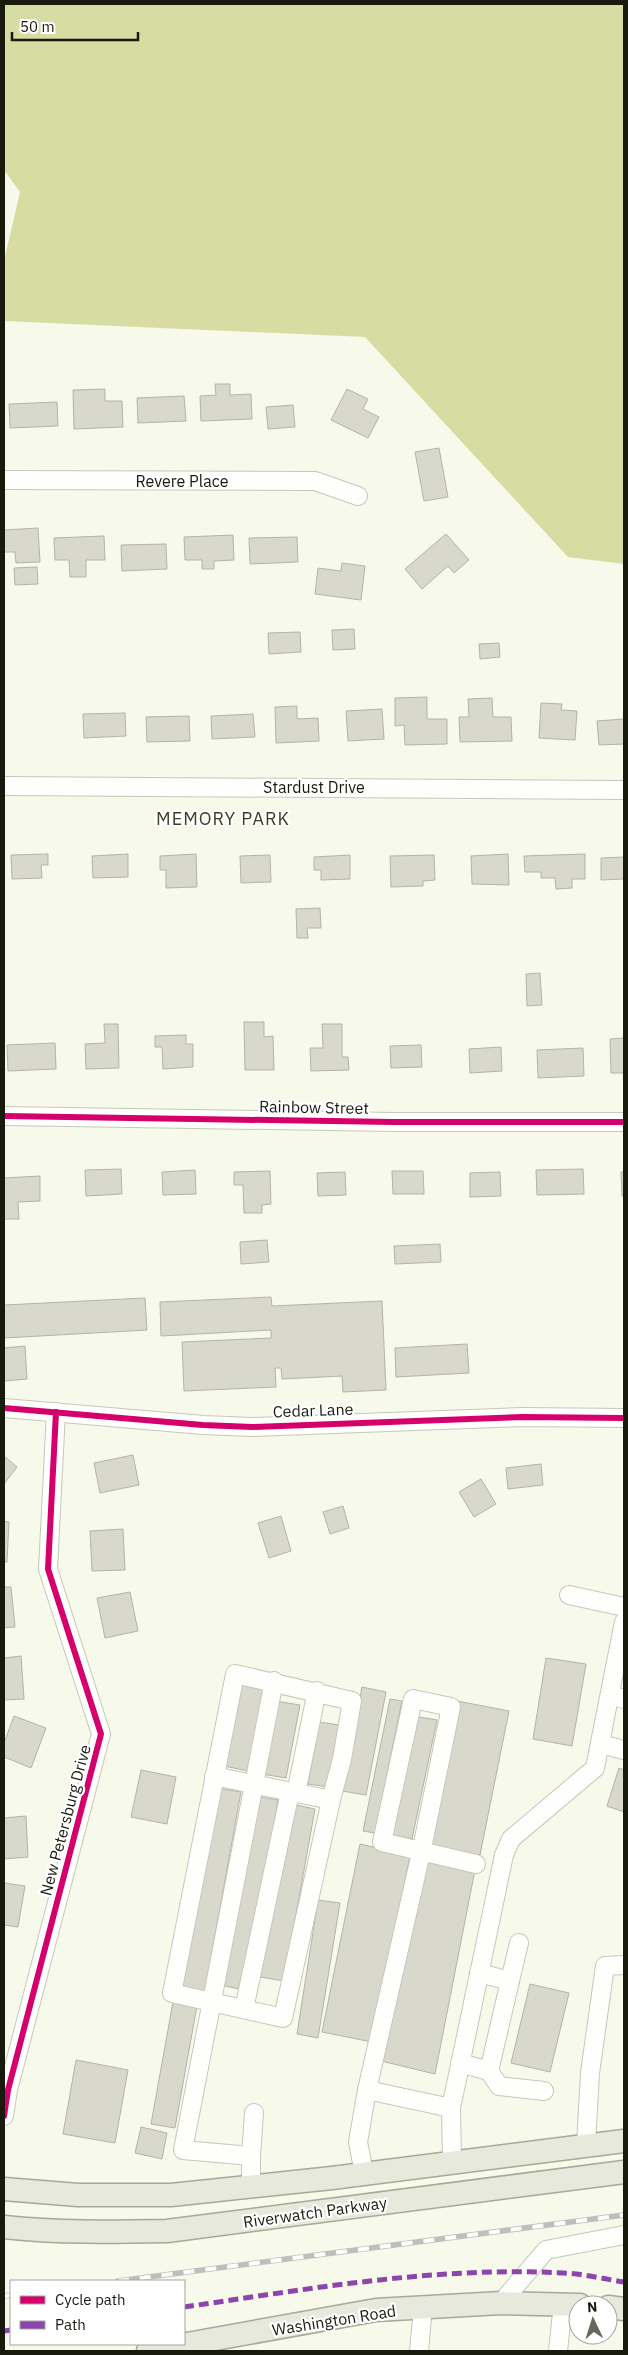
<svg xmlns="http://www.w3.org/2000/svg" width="628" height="2355" font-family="'IBM Plex Sans',sans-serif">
  <rect width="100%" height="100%" fill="#f7f9ea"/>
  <path fill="#d7dda2" d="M4 4H624V564L568 557 365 337 4 321V261L20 192 4 170Z"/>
  <g fill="#d8d9cc" stroke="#b2b4a7">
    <path d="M215 384H230V395L251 394 252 419 201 421 200 396 216 395Z"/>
    <path d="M105 389V401H122L123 427 74 429 73 390Z"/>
    <path d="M347 389 368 399 363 409 379 417 368 438 331 420Z"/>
    <path d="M184 396 186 421 138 423 137 398Z"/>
    <path d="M57 402 58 426 10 428 9 404Z"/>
    <path d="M293 405 295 427 268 429 266 407Z"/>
    <path d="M439 448 448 497 424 501 415 452Z"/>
    <path d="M38 528 40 562 16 563 15 552H4V530Z"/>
    <path d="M446 534 469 560 454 573 448 566 422 589 405 569Z"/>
    <path d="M233 535 234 560 214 561V569H202V560H185L184 537Z"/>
    <path d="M104 536 105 560H86V577H70L69 560H55L54 538Z"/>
    <path d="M297 537 298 562 250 564 249 538Z"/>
    <path d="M166 544 167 569 122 571 121 545Z"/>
    <path d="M342 563 365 566 361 600 315 594 318 568 341 571Z"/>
    <path d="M37 567 38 584 15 585 14 568Z"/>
    <path d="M354 629 355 649 333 650 332 630Z"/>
    <path d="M300 632 301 652 269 654 268 633Z"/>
    <path d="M499 643 500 657 480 659 479 644Z"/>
    <path d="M427 697V719H447V744L405 745 404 725 395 726V698Z"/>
    <path d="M492 698 493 717H511L512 741 460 742 459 717H469L468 699Z"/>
    <path d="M541 703 562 704 561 710 577 711 575 740 539 738Z"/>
    <path d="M297 706V719L318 718 319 741 276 743 275 707Z"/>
    <path d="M382 709 384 739 348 741 346 711Z"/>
    <path d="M125 713 126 736 84 738 83 714Z"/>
    <path d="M253 714 255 737 212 739 211 716Z"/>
    <path d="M189 716 190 741 147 742 146 717Z"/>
    <path d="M624 719V744L599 745 597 721Z"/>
    <path d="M48 854V865H41L42 878 12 879 11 855Z"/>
    <path d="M128 854V877L93 878 92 856Z"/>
    <path d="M196 854 197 887 166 888V870H160V856Z"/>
    <path d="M508 854 509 885 472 884 471 856Z"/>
    <path d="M585 854V879H572V888L556 889 555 878H541V872H525L524 856Z"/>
    <path d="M270 855 271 882 241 883 240 856Z"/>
    <path d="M350 855V879L321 880V870H314V857Z"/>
    <path d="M434 855 435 880 423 881V886L391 887 390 856Z"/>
    <path d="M624 857V879L601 880V858Z"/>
    <path d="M320 908 321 928H307L308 938H297L296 909Z"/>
    <path d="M540 973 542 1005 527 1006 526 974Z"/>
    <path d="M244 1022H264V1037L273 1036 274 1070H245Z"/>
    <path d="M104 1024H118L119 1068 86 1069 85 1044 105 1043Z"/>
    <path d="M322 1024H342V1057H348L349 1070 311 1071 310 1048H323Z"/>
    <path d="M186 1035V1044H193V1067L163 1069 162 1047H155V1036Z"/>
    <path d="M624 1038V1073H611L610 1039Z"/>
    <path d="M55 1043 56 1069 8 1071 7 1045Z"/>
    <path d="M421 1045 422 1067 391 1068 390 1046Z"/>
    <path d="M501 1047 502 1071 470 1073 469 1049Z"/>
    <path d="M583 1048 584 1076 538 1078 537 1050Z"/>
    <path d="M121 1169 122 1194 86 1196 85 1170Z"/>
    <path d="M583 1169 584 1194 537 1195 536 1170Z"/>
    <path d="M195 1170 196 1194 163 1195 162 1172Z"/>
    <path d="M270 1171 271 1204 262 1205V1213H244L243 1185H234V1172Z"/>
    <path d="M392 1171H423L424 1194H393Z"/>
    <path d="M345 1172 346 1195 318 1196 317 1173Z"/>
    <path d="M500 1172 501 1196 470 1197V1173Z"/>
    <path d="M621 1172H624V1196H622Z"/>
    <path d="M40 1176V1201L18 1202 19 1219H4V1178Z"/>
    <path d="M267 1240 269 1262 241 1264 240 1242Z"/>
    <path d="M440 1244 441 1262 395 1264 394 1246Z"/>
    <path d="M271 1297 272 1306 382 1301 386 1390 343 1392 342 1376 282 1379 281 1368H275L276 1387 184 1391 182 1342 271 1338V1330L161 1336 160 1302Z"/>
    <path d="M145 1298 147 1330 4 1338V1305Z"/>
    <path d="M467 1344 469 1373 396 1377 395 1348Z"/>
    <path d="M25 1346 27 1379 4 1381V1348Z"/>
    <path d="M133 1455 139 1485 100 1493 94 1463Z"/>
    <path d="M4 1456 17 1467 4 1484Z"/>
    <path d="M541 1464 543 1485 508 1489 506 1468Z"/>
    <path d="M481 1479 496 1504 474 1517 459 1492Z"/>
    <path d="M343 1506 349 1528 330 1534 323 1512Z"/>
    <path d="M281 1516 291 1551 269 1558 258 1523Z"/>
    <path d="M4 1521 9 1522 7 1562H4Z"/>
    <path d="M123 1529 125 1570 92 1571 90 1531Z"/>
    <path d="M4 1587H11L15 1627 4 1628Z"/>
    <path d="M130 1592 138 1631 105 1638 97 1598Z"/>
    <path d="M21 1656 24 1699 4 1700V1658Z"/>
    <path d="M546 1658 586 1664 572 1746 533 1739Z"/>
    <path d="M241 1682 265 1687 248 1771 224 1766Z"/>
    <path d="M362 1687 386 1692 366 1795 342 1791Z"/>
    <path d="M390 1699 402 1701 375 1833 363 1831Z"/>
    <path d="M276 1701 300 1705 286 1778 262 1774Z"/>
    <path d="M457 1701 509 1711 480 1855 426 1845Z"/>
    <path d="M14 1716 46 1728 31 1768 4 1757V1743Z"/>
    <path d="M414 1716 437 1720 412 1839 389 1834Z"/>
    <path d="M319 1722 339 1725 328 1787 308 1784Z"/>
    <path d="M619 1768 624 1770V1812L607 1806Z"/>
    <path d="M141 1770 176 1777 167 1824 131 1817Z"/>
    <path d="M217 1788 241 1792 205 1991 180 1986Z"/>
    <path d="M254 1796 278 1800 244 1990 220 1985Z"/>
    <path d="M291 1804 315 1809 284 1981 260 1977Z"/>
    <path d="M26 1816 28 1857 4 1859V1818Z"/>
    <path d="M360 1844 410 1856 372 2042 322 2032Z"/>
    <path d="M424 1860 475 1870 435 2074 381 2061Z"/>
    <path d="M4 1883 25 1886 18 1927 4 1925Z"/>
    <path d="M318 1900 340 1903 318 2038 297 2034Z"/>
    <path d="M530 1984 569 1993 550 2072 511 2063Z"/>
    <path d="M173 2002 197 2006 175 2128 151 2124Z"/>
    <path d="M76 2060 128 2070 115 2143 63 2134Z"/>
    <path d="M141 2127 167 2133 162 2159 135 2153Z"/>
  </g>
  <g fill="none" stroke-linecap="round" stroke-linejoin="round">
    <defs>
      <g id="minor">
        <path d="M4 480 315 481 358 496"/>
        <path d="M4 786 624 790"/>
        <path d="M4 1116 393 1122H624"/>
        <path d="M4 1408 203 1425 252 1427 522 1417 624 1418"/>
        <path d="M569 1595 624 1607"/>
        <path d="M610 1695 624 1699"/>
        <path d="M600 1744 624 1750"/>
        <path d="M214 1776 331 1800 342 1759 352 1701 235 1674 172 1993 283 2018 331 1800"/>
        <path d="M296 1793 317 1691"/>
        <path d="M479 1973 510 1981 489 2071 499 2086 544 2091"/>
        <path d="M510 1981 519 1943"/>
        <path d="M244 2009 290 1792"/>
        <path d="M460 2063 489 2071"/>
        <path d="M367 2090 421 1853 451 1707 413 1699 382 1842 476 1864"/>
        <path d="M254 2113 251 2156 183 2150 274 1681"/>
        <path d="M4 2116 8 2090 101 1734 48 1569 56 1412"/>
        <path d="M586 2145 590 2073 605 1966 624 1965"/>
        <path d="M251 2156V2187"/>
        <path d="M452 2161 451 2108 504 1855 511 1839 595 1768 624 1622"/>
        <path d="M364 2173 358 2142 367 2090 451 2108"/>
        <path d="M501 2303 546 2250 624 2235"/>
        <path d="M419 2351 423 2307"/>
        <path d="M558 2351 563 2304"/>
      </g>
      <g id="major">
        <path d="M4 2189 78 2195H171L332 2178 624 2141"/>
        <path d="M4 2227C58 2233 112 2232 167 2231L624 2172"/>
        <path d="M608 2307 624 2309"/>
        <path d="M148 2351 376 2310 501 2303 580 2305"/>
      </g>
    </defs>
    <use href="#minor" stroke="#c6c8bb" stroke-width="20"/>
    <use href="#major" stroke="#a7a993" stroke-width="25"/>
    <use href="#minor" stroke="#fefefc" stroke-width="18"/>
    <use href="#major" stroke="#e8e9dd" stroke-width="22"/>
    <defs>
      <g id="rail">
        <path d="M118 2281 624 2215"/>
        <path d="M4 2296 11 2295"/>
      </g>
    </defs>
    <use href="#rail" stroke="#bebeba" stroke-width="5.5"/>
    <use href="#rail" stroke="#fff" stroke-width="4" stroke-dasharray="11" stroke-linecap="butt"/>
    <g stroke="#8e44ad" stroke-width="5" stroke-dasharray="10 5" stroke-linecap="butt">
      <path d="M184 2307C309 2289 437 2266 564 2273 584 2274 604 2279 624 2282"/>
      <path d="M4 2331 11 2330"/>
    </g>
    <defs>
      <g id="cycleway">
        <path d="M4 1116 393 1122H624"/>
        <path d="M4 1408 203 1425 252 1427 522 1417 624 1418"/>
        <path d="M4 2116 8 2090 101 1734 48 1569 56 1412"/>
      </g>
    </defs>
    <use href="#cycleway" stroke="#fff" stroke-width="9"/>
    <use href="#cycleway" stroke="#d6006c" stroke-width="6"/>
  </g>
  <g text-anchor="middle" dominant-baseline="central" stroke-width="4.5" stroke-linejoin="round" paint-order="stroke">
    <g font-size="16" fill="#191a0e" stroke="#fff">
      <text x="182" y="481">Revere Place</text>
      <text x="314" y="787">Stardust Drive</text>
      <text transform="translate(314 1107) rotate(1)">Rainbow Street</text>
      <text transform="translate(313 1410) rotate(-2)">Cedar Lane</text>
      <text transform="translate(65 1820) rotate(-75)">New Petersburg Drive</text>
      <text transform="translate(315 2212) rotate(-8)">Riverwatch Parkway</text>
      <text transform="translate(334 2320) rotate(-9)">Washington Road</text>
    </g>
    <g font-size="18" letter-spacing="1" fill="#3b3e22" stroke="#fff">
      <text x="223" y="818">MEMORY PARK</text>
    </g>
  </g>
  <rect width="628" height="2355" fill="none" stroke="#191a0e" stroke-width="10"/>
  <rect x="10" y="2280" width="175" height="65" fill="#ffffff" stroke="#a3a39f"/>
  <rect x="20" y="2296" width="25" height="8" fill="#d6006c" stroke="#a3a39f"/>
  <text x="55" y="2305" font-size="15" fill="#191a0e">Cycle path</text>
  <rect x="20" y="2321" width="25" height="8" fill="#8e44ad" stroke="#a3a39f"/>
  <text x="55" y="2330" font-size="15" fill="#191a0e">Path</text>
  <g transform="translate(593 2320) rotate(356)"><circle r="24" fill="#ffffff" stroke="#a3a39f"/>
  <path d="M0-4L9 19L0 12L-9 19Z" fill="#67685b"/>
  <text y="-8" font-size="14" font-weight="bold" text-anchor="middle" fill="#191a0e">N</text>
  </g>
  <path d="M12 32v8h126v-8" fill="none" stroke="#191a0e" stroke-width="2.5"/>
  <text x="20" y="32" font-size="15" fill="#191a0e" stroke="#ffffff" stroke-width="4" paint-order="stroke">50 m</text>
</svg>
